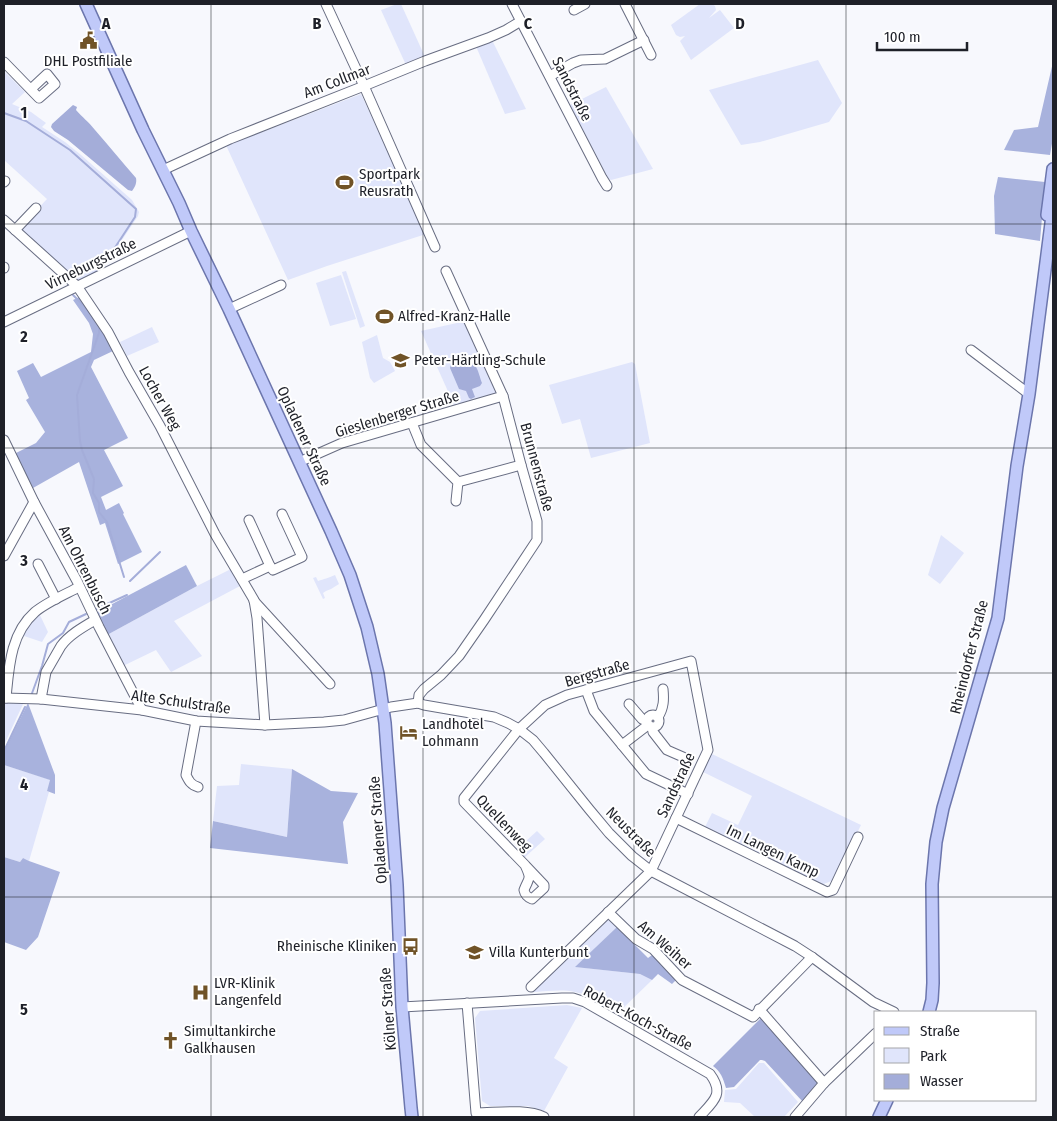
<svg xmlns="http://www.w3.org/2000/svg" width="1057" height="1121" font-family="'Fira Sans Condensed',sans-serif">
  <rect width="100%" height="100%" fill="#f7f8fd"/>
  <g fill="#e0e5fb">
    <path d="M397 4H401L425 57 406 65 381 10Z"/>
    <path d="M700 4H712L715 6 716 10 709 18 720 10 734 28 691 60 680 41 685 36 680 37 676 35 671 25Z"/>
    <path d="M491 38 526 109 505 114 475 44Z"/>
    <path d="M818 60 842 103 829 122 760 142 741 145 709 90Z"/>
    <path d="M4 71 25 92 12 104 31 112 46 123 42 127 65 142 81 155 132 200 139 212 138 216 102 270 79 282 20 228 47 199 4 160Z"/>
    <path d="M606 87 653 169 611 180 608 178 570 105Z"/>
    <path d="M361 94 426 234 327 266 288 280 225 143 265 131Z"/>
    <path d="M346 271 365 326 360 328 342 272Z"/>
    <path d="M341 275 356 319 330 326 316 283Z"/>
    <path d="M466 321 498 392 497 396 455 407 421 331Z"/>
    <path d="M152 327 159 342 127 356 120 342Z"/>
    <path d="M377 335 383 358 390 362 395 371 374 383 370 378 362 342Z"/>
    <path d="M632 362 635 364 650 443 591 458 580 419 562 424 549 385Z"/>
    <path d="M941 535 964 553 940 584 928 575Z"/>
    <path d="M231 569 240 586 174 621 202 656 171 672 156 650 123 666 107 635 197 586Z"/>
    <path d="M335 575 339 584 331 589 326 591 323 593 325 598 323 599 313 578 316 577 318 581C324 579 328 578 335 575Z"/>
    <path d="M39 613 48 632 42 642 21 635 24 630Z"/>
    <path d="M4 702H24L4 745Z"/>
    <path d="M712 754 861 825 834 880 821 885 704 829 712 813 738 825 752 796 701 771 708 756Z"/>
    <path d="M241 764 292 769 287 837 213 821 217 786 239 785Z"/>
    <path d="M4 765 51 780 47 791 49 792 29 861 23 858 20 862 4 857Z"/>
    <path d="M537 831 545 839 524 858 516 850Z"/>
    <path d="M608 917 617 927 576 967 640 974 652 980 618 1013C605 1006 591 995 575 992 563 989 548 991 535 992L533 991Z"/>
    <path d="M567 1005 582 1008 554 1058 568 1067 544 1111 528 1106H490L482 1101 475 1018 480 1011Z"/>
    <path d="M759 1063H764L798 1102 784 1117H755L740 1103 724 1102 725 1090 736 1089Z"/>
  </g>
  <g fill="#a8b2dd">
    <path d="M1053 62V138L1050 155 1004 150 1014 130 1038 127Z"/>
    <path d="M998 177 1045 182 1040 241 995 234 994 196Z"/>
    <path d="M79 297 101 328 113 351 94 360 91 367 128 438 104 450 123 486 101 497 106 510 119 503 124 513 123 514 142 552 118 564 105 523 100 525 79 462 33 488 14 454 36 443 45 432 26 400 29 398 17 371 33 363 41 377 91 352 93 334 89 323 73 300Z"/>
    <path d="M186 565 197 586 107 635 97 612Z"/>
    <path d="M28 703 55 775V794L47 791 50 780 4 765V752Z"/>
    <path d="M292 769 331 791 358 793 343 822 348 864 210 848 213 821 287 837Z"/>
    <path d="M4 857 20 862 23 858 29 861 60 872 38 937 26 950 4 942Z"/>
    <path d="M617 927 648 958 652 955 676 980 672 984 658 974 652 980 640 974 575 967Z"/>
  </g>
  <g fill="#a4add9">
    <path d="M73 105 77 107 76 110C82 117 89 122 95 130 109 146 122 162 136 178 137 183 135 187 132 191L128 190 68 140 54 131 51 127 52 124Z"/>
    <path d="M465 359C477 361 478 372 482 383L480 386 472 389 475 397 471 399 469 398 466 391 459 389 450 368 451 364Z"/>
    <path d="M762 1017 819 1082 803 1102 765 1061 762 1060H760L734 1087 726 1088C723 1078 721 1072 713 1066Z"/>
  </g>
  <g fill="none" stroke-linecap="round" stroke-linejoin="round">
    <g stroke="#a4add9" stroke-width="2">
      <path d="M4 113 26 121 70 150 136 209 135 217 101 269 83 279"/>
      <path d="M73 295 87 309 95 320"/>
      <path d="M99 326V333L77 395 80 441 82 450 94 479 93 493 99 503V512L107 522 124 577"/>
      <path d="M130 581 160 552"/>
      <path d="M94 610 127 595"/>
      <path d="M31 696 42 666 48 644 63 633 69 622 86 614"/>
      <path d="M4 751 25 707"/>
    </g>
    <defs>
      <g id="minor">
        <path d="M326 4 364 86 435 247"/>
        <path d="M512 4 602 178 607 186"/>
        <path d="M625 4 651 55"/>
        <path d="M574 10 585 4"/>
        <path d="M4 62 39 98 55 84 47 74 31 89"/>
        <path d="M550 76 573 63 581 60 605 59 644 40"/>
        <path d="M163 170 230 139 364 86 425 61 488 38 506 30 521 21"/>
        <path d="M4 182 5 181"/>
        <path d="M4 220 77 286 108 332 129 372 160 426 215 534 254 600 257 618 265 725"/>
        <path d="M15 230 36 208"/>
        <path d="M4 267V268"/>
        <path d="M229 309 281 285"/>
        <path d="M4 322 191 231"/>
        <path d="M971 350 1029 394"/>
        <path d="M412 423 421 445 458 482 456 501"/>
        <path d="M4 440 34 502 77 581 99 627 142 710"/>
        <path d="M299 462 342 443 503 396"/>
        <path d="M458 482 521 465"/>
        <path d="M4 556 34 502"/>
        <path d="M38 564 56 599"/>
        <path d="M270 566 273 570 302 557 282 514"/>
        <path d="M242 579 270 566 249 520"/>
        <path d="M254 601 330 684"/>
        <path d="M586 690 594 711 646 774 688 794"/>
        <path d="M4 698 41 699 142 710 196 721 265 725 324 722 344 720 391 707 418 703 424 705 494 717 508 723 519 729 533 740 544 753 589 809 609 833 632 856 651 871 795 946 812 957 873 1002 894 1012"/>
        <path d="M6 698C9 668 10 634 35 612 47 602 66 594 79 587"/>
        <path d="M41 699 46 672 61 646C69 635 83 627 95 620"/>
        <path d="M418 703 419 695 424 689 441 675 459 656 484 620 537 540V521L521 465 503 396 446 271"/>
        <path d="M629 704 642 719 646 721"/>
        <circle cx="653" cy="721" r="6"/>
        <path d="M658 717C664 708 664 699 663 689"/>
        <path d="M196 721 186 775C189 781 191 785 198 787"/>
        <path d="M652 727 653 732 667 750 683 757"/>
        <path d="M622 745 648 725"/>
        <path d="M676 818 827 892 833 890 858 837"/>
        <path d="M525 865 544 885V888L532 899C527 897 525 895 524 890 529 877 532 880 525 865L464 802V798L519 729 545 705 567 695 691 661 708 750 651 871 531 987"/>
        <path d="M608 912 636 939 653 949 682 980 753 1017 812 957"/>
        <path d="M467 1003 476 1113C496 1113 526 1108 544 1117"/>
        <path d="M402 1007 562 998H573L585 1002 710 1074C725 1094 713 1102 699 1117"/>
        <path d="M759 1009 824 1083"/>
        <path d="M795 1117 824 1083 876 1033"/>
      </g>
      <g id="major">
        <path d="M86 4 143 130 179 203 191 231 229 309 331 531 350 575 367 627 378 674 385 723 397 885 402 1007 411 1108 412 1117"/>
        <path d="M1047 215 1053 169"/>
        <path d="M929 1012 932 1000 933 983 932 884 936 842 943 808 998 618 1017 466 1029 394 1053 208"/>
        <path d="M879 1117 887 1100"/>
      </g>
    </defs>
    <use href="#minor" stroke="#686d82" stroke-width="11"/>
    <use href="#major" stroke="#6c76ad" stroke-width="14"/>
    <use href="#minor" stroke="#fff" stroke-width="9"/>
    <use href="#major" stroke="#c0c9f9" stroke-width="11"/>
  </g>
  <path fill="none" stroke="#1e2028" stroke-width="1" stroke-opacity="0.55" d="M211 4V1117M423 4V1117M634 4V1117M846 4V1117M4 224H1053M4 448H1053M4 673H1053M4 897H1053"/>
  <defs>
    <symbol id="civic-bare" viewBox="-9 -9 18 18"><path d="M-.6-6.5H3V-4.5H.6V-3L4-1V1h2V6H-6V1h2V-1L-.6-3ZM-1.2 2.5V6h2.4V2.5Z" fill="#705327" stroke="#fff" stroke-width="2.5" paint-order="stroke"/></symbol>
    <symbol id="stadium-bare" viewBox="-9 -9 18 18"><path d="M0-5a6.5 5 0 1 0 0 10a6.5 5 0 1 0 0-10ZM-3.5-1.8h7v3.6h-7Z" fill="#705327" stroke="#fff" stroke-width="2.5" paint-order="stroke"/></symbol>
    <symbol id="school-bare" viewBox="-9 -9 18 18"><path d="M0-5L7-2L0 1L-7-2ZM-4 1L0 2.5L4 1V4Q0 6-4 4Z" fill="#705327" stroke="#fff" stroke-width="2.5" paint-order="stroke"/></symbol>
    <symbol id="hotel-bare" viewBox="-9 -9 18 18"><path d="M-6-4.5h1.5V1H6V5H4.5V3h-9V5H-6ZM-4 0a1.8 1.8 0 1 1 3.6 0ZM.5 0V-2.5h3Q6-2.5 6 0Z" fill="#705327" stroke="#fff" stroke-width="2.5" paint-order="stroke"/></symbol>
    <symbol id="bus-bare" viewBox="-9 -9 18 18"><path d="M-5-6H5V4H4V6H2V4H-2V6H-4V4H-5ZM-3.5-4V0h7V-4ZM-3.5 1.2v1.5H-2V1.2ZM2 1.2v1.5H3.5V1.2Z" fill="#705327" stroke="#fff" stroke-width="2.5" paint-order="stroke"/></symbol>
    <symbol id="hospital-bare" viewBox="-9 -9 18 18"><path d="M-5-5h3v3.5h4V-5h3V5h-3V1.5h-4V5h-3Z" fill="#705327" stroke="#fff" stroke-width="2.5" paint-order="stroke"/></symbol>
    <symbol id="church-bare" viewBox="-9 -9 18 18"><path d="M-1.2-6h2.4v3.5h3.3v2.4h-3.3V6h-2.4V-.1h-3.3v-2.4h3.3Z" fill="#705327" stroke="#fff" stroke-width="2.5" paint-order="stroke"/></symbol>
  </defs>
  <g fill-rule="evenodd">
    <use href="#civic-bare" x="76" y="28" width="25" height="25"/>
    <use href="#stadium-bare" x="332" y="170" width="25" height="25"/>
    <use href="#stadium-bare" x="372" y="304" width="25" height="25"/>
    <use href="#school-bare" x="388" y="348" width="25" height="25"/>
    <use href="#hotel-bare" x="396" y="720" width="25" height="25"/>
    <use href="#bus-bare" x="398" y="934" width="25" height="25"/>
    <use href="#school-bare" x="462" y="940" width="25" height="25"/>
    <use href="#hospital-bare" x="188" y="980" width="25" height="25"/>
    <use href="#church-bare" x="158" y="1028" width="25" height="25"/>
  </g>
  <g text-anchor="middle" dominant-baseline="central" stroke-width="4" stroke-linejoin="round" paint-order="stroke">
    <g font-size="15" fill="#1e2028" stroke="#fff" text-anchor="start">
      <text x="88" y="61" text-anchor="middle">DHL Postfiliale</text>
      <text x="359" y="174">Sportpark<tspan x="359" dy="17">Reusrath</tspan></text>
      <text x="398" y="316">Alfred-Kranz-Halle</text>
      <text x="414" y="360">Peter-Härtling-Schule</text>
      <text x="422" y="724">Landhotel<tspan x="422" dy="17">Lohmann</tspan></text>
      <text x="397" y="946" text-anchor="end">Rheinische Kliniken</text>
      <text x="489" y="952">Villa Kunterbunt</text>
      <text x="214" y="983">LVR-Klinik<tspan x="214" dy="17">Langenfeld</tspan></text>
      <text x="184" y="1031">Simultankirche<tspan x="184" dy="17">Galkhausen</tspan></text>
    </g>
    <g font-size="15" fill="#1e2028" stroke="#fff">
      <text transform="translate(337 81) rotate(-21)">Am Collmar</text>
      <text transform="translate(572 89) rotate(63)">Sandstraße</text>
      <text transform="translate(91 264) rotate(-26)">Virneburgstraße</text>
      <text transform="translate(160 398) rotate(61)">Locher Weg</text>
      <text transform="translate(397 414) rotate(-17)">Gieslenberger Straße</text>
      <text transform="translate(304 436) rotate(65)">Opladener Straße</text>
      <text transform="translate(537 467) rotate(75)">Brunnenstraße</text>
      <text transform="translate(85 570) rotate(63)">Am Ohrenbusch</text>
      <text transform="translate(969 657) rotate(-76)">Rheindorfer Straße</text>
      <text transform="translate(597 673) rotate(-16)">Bergstraße</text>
      <text transform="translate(181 702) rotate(8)">Alte Schulstraße</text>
      <text transform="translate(676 785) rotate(-65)">Sandstraße</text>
      <text transform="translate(504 823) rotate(46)">Quellenweg</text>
      <text transform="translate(378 830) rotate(-94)">Opladener Straße</text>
      <text transform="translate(631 832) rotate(45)">Neustraße</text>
      <text transform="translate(773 851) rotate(26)">Im Langen Kamp</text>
      <text transform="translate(665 945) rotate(41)">Am Weiher</text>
      <text transform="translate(388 1009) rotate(-94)">Kölner Straße</text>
      <text transform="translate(638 1018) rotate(28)">Robert-Koch-Straße</text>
    </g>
  </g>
  <g font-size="16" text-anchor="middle" font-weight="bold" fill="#1e2028" stroke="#fff" stroke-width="4" stroke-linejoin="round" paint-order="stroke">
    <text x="106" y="29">A</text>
    <text x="317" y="29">B</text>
    <text x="528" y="29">C</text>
    <text x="740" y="29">D</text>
    <text x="24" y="118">1</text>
    <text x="24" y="342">2</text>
    <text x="24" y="566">3</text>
    <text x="24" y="790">4</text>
    <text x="24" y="1015">5</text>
  </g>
  <rect width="1057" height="1121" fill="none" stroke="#1e2028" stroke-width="10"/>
  <rect x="874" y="1011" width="162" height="90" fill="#ffffff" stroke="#a5a6a9"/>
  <rect x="884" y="1027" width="25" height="8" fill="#c0c9f9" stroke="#a5a6a9"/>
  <text x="920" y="1036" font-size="15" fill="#1e2028">Straße</text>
  <rect x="884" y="1048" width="25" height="15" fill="#e0e5fb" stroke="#a5a6a9"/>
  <text x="920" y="1061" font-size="15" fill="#1e2028">Park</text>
  <rect x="884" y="1074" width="25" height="15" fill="#a4add9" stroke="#a5a6a9"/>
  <text x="920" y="1086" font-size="15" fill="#1e2028">Wasser</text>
  <path d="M877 42v8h90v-8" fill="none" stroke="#1e2028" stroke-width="2.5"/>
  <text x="884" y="42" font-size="15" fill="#1e2028" stroke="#ffffff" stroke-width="4" paint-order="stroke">100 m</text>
</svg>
